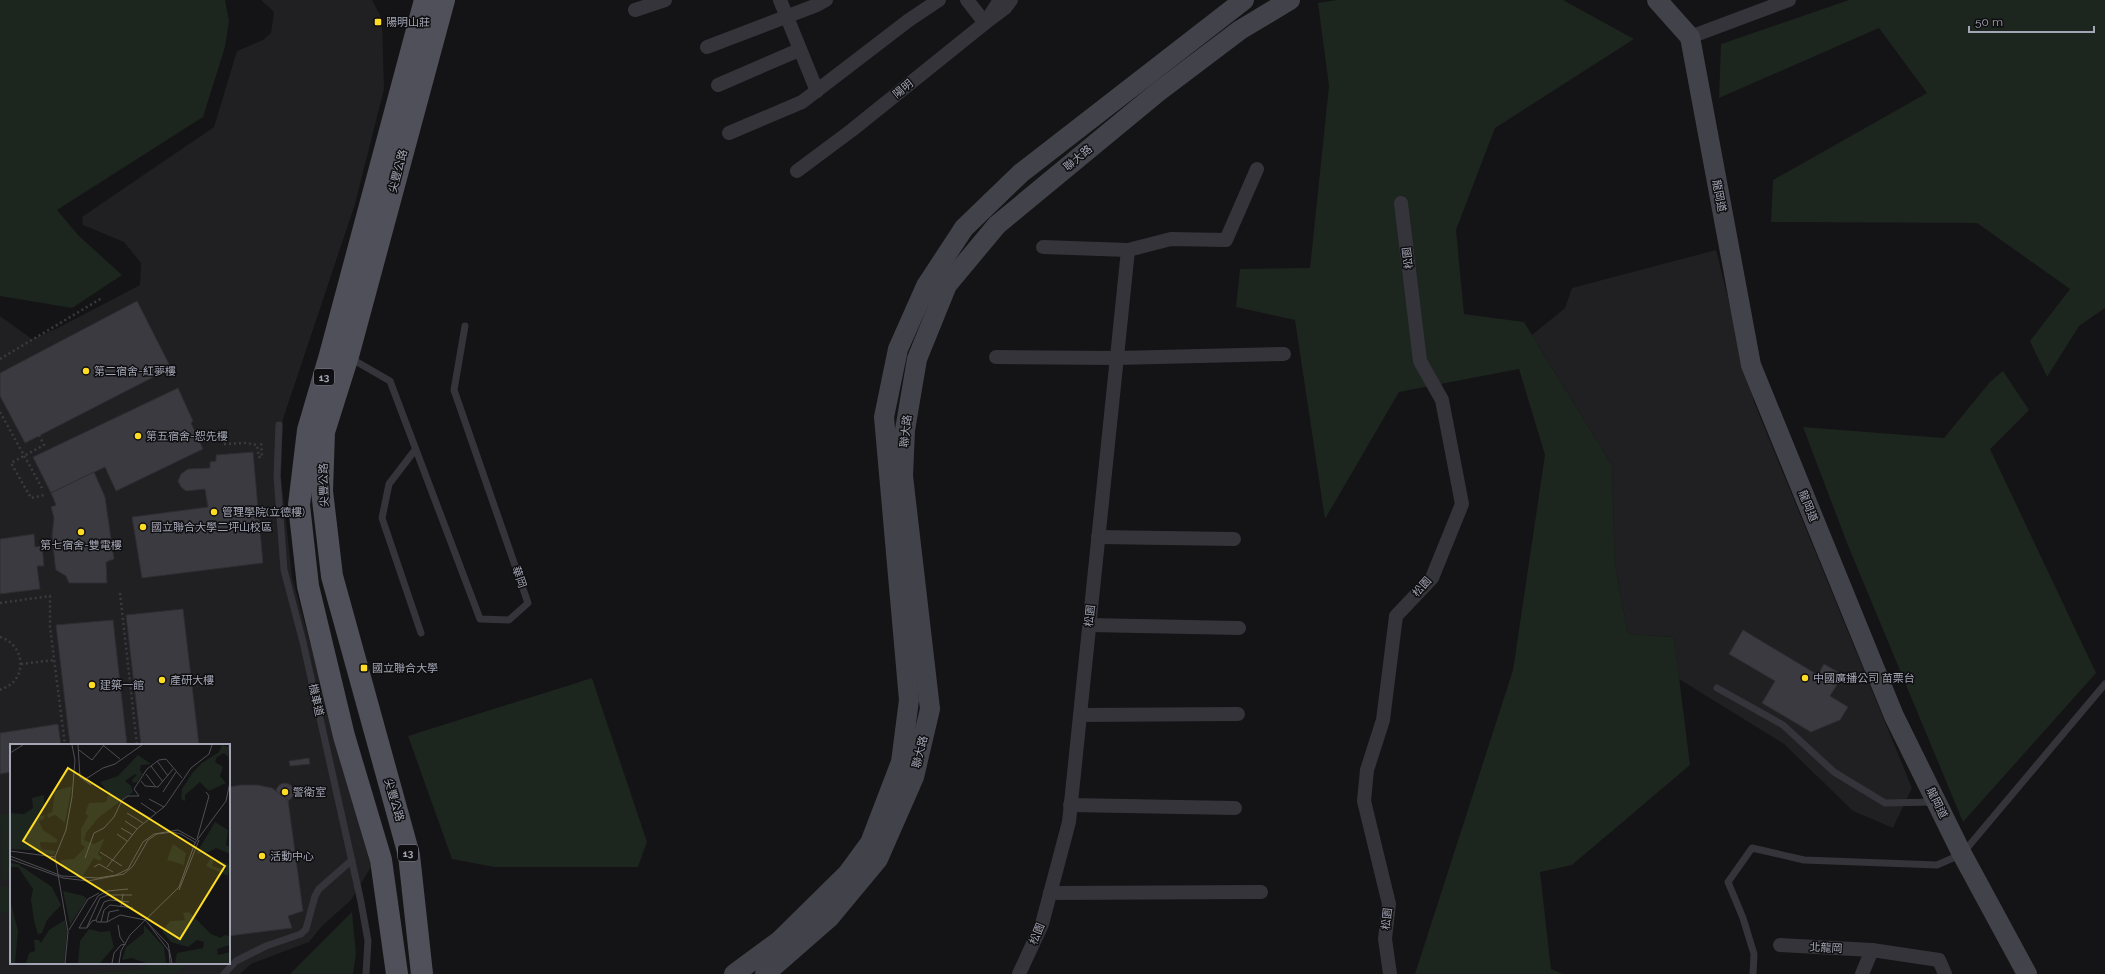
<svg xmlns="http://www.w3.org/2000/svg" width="2105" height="974" font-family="Raleway,'Noto Sans TC',sans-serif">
  <rect width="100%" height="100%" fill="#141315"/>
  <g fill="#201f22" fill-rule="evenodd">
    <path d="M261 0H372L382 19 384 89 355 204 283 419 281 476 292 577 371 867 351 900 322 926 309 942 251 964 240 974H0V316L32 339 58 328 140 285 141 263 124 242 83 225 82 217 214 127 237 51 263 40 271 33 274 12ZM11 745H229V963H11Z"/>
    <path d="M1716 250 1754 402 1912 788 1893 828 1853 811 1784 744 1679 679 1674 637 1628 634 1615 565 1612 465 1532 335 1565 308 1572 288Z"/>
  </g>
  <g fill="#1d251f">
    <path d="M0 0H225L229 21 225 47 203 117 57 210 78 235 122 275 72 308 0 296Z"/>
    <path d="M1337 0H1563L1634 39 1495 128 1456 230 1464 314 1524 322 1612 465 1615 565 1628 634 1674 637 1690 765 1572 865 1540 872 1551 969 1563 974H1415L1513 670 1545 455 1519 369 1399 392 1325 519 1295 320 1236 307 1240 269 1310 268 1329 86 1318 3Z"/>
    <path d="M1849 0H2105V308L2079 326 2047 377 2030 341 2070 289 1977 223 1771 222 1773 180 1927 93 1879 28 1719 98 1721 44Z"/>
    <path d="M2003 371 2029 410 1990 449 2096 673 1963 822 1847 543 1803 427 1944 438 1990 382Z"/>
    <path d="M592 678 647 842 638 867H494L452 859 408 736Z"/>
    <path d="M11 813V879L2 880 0 815Z"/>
    <path d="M11 886V912L0 913V887Z"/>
    <path d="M352 912 356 954 353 974H290Z"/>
    <path d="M149 963H186L175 974H84L143 969Z"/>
  </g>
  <g fill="#3b3a40" stroke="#2e2d31">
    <path d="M137 301 171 368 25 443 0 396V373Z"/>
    <path d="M178 388 193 421 191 423 203 449 116 491 105 467 51 493 33 457Z"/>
    <path d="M253 452 263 563 142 578 132 517 208 507 205 489 186 491 181 487 178 481 181 474 188 469 210 468V462L216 461V455Z"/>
    <path d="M94 472 105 497 114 559 106 562 107 583H69L66 576 56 570 55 564 52 536 54 518 51 507 56 505 51 493Z"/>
    <path d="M34 534 35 547 42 546 44 566H37L40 589 0 594V539Z"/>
    <path d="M183 609 199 745H141L126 615Z"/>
    <path d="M113 620 127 745H70L56 625Z"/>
    <path d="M1743 630 1818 675 1824 664 1843 675 1830 696 1848 707 1840 720 1811 732 1762 703 1775 681 1729 654Z"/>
    <path d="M58 724 61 745H11V772L0 774V733Z"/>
    <path d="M309 758 310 764 290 766 289 761Z"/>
    <circle cx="285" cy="792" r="9"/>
    <path d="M241 785H258L272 788 288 800 303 911 288 916 292 928 229 936V787Z"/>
  </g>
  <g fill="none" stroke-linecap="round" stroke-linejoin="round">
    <g stroke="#3a3b41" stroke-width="2.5" stroke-dasharray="2 3" stroke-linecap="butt">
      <path d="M0 359 102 298"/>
      <path d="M0 412 42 488"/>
      <path d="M39 435 44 445 11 463 31 498 44 495"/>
      <path d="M224 444 246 443 257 445 259 457H262L261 441"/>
      <path d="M120 593 137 745"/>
      <path d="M0 603 50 596V627L65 745"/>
      <path d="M0 637C18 642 27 664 15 680 12 685 6 687 0 690"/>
      <path d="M21 664 54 660"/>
    </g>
    <g stroke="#34343a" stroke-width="7">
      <path d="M350 358 390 381 480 619 509 620 528 603 454 390 465 326"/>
      <path d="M279 425 277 476 284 570 303 642 361 902 368 941 366 974"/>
      <path d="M415 450 389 484 382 518 421 633"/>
      <path d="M1717 688 1783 725 1834 772 1885 803 1934 802"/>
      <path d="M224 974 236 961 266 946 301 934 306 929 315 896 319 889 352 860"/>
      <path d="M1753 974 1754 954 1743 918 1728 882 1752 848 1804 860 1937 865 1962 854 2105 684"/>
    </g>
    <g stroke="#34343a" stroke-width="14">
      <path d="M780 0 817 91"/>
      <path d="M967 0 985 23 1005 8 1011 0"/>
      <path d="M635 10 665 0"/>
      <path d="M1690 37 1789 0"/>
      <path d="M707 47 817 5 826 0"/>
      <path d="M718 85 799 50"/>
      <path d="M729 133 802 102 909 20 939 0"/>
      <path d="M797 171 852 130 985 23 1000 0"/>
      <path d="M1043 247 1128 250 1171 239 1226 240 1257 169"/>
      <path d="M996 357 1117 358 1284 354"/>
      <path d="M1098 537 1234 539"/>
      <path d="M1089 625 1239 628"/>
      <path d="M1080 715 1238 714"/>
      <path d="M1070 805 1235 808"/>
      <path d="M1050 893 1261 892"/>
      <path d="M1780 945 1872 950 1939 960 1945 974"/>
      <path d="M1019 974 1042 924 1069 822 1128 250"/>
      <path d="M1390 974 1385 939 1389 904 1364 801 1367 770 1383 720 1396 616 1432 578 1462 504 1442 400 1420 361 1401 203"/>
      <path d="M1862 974 1872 950"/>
    </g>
    <g stroke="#42424a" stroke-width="20">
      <path d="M1657 0 1690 37 1751 365 1894 716 1962 854 2027 974"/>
      <path d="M734 974 779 941 848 873 870 843 901 762 909 700 884 417 898 349 926 286 964 228 1021 173 1244 0"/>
      <path d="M765 974 829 918 878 859 914 777 930 709 903 476 905 430 917 359 947 285 997 225 1158 92 1240 30 1290 0"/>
    </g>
    <g stroke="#50505a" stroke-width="22">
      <path d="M397 974 381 860 344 736 308 586 299 505 308 430 330 355 425 0"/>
      <path d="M422 974 409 855 332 576 322 491 324 432 348 356 444 0"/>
    </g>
  </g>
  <g fill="#fedc23" stroke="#0f0e10" stroke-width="1.5">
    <rect x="374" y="18" width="8" height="8" rx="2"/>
    <circle cx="86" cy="371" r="4"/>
    <circle cx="138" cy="436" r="4"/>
    <circle cx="214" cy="512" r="4"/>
    <circle cx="143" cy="527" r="4"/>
    <circle cx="81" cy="532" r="4"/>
    <rect x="360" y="664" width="8" height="8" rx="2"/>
    <circle cx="1805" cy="678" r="4"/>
    <circle cx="162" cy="680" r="4"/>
    <circle cx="92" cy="685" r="4"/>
    <circle cx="285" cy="792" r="4"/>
    <circle cx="262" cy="856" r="4"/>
  </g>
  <g text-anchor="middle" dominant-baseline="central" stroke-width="3" stroke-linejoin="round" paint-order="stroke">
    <g fill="#0f0e10" stroke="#777884" stroke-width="1">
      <rect x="314" y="369" width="20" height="16" rx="3"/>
      <rect x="398" y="845" width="20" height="16" rx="3"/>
    </g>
    <g font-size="10" font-weight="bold" fill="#a4a6b6">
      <text x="324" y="377">13</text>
      <text x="408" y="853">13</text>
    </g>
    <g font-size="11" fill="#a4a6b6" stroke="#0f0e10" text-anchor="start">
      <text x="386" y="22">陽明山莊</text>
      <text x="94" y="371">第二宿舍-紅夢樓</text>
      <text x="146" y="436">第五宿舍-恕先樓</text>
      <text x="222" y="512">管理學院(立德樓)</text>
      <text x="151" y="527">國立聯合大學二坪山校區</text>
      <text x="81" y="545" text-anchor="middle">第七宿舍-雙電樓</text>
      <text x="372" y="668">國立聯合大學</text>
      <text x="1813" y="678">中國廣播公司 苗栗台</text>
      <text x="170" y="680">產研大樓</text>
      <text x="100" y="685">建築一館</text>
      <text x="293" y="792">警衛室</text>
      <text x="270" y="856">活動中心</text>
    </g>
    <g font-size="11" fill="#a4a6b6" stroke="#0f0e10">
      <text transform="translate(903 89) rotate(-39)">陽明</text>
      <text transform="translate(1078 158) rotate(-40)">聯大路</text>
      <text transform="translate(398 171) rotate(-75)">尖豐公路</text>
      <text transform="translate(1719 196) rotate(79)">龍岡道</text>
      <text transform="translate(1408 258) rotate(-97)">松園</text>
      <text transform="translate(906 431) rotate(-84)">聯大路</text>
      <text transform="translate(324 485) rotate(-91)">尖豐公路</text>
      <text transform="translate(1808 506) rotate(68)">龍岡道</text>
      <text transform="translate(519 577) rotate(71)">華岡</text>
      <text transform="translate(1422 587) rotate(-48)">松園</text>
      <text transform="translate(1090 616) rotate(-84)">松園</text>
      <text transform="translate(316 700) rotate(77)">機車道</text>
      <text transform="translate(920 752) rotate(-76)">聯大路</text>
      <text transform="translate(394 800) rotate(74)">尖豐公路</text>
      <text transform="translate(1937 803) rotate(64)">龍岡道</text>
      <text transform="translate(1387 919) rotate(-84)">松園</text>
      <text transform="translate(1037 934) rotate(-67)">松園</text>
      <text transform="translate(1826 948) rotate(3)">北龍岡</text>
    </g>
  </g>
  <g transform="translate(10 744)">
    <rect width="220" height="220" fill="#141315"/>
    <path d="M212 1 218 3V13L214 9 207 13 205 18 213 23 210 32 216 39 199 47 190 38 175 51V57L171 55 172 45 183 28 192 19 209 8ZM128 11 141 20 131 21 130 26 132 30 127 38 123 39 122 36 127 31 125 30 115 37 121 42 123 48 88 74 76 89 74 96 84 100 95 94 88 110 92 114 90 117 84 114 72 133 55 126 50 116 64 115 75 103 71 100V85L78 72 75 69 79 59 96 58 99 50 90 38 108 32ZM62 42 55 79 45 71 38 74 37 70 42 68 45 47ZM34 51V60L26 73 35 71 34 75 29 77 33 86 48 96 46 99 30 98 31 105 46 107 43 111 21 106 0 105V69L14 70 23 64 22 54ZM205 78 218 86 216 101 220 103V110L206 104 199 108 186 110ZM163 100 176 109 174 121 157 116ZM204 114 220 121 218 132 196 122 200 115ZM204 116 216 122V126L202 122ZM1 119 8 120 42 143 51 161 37 176 32 189 28 190 24 177 21 155 23 145 8 123H1ZM53 147 74 152 77 155 60 181ZM0 155 8 187 5 219H0ZM179 168 201 190 211 194 214 191 220 192V201L207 205 208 211 220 208V219H165L167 209 193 204 194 198 187 196 178 203 161 198 152 187 160 177 175 176 173 169ZM55 176 57 189 54 219H16L19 209 25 207 24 196H29L31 199 39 186ZM134 181 154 203 156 219H135L122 214 112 216 116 203 134 189ZM79 185 91 188 100 187 104 203 90 219H68L70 197Z" fill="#1d251f" fill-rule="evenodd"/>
    <path fill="none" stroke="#4e4e55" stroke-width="1" d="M68 1 70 33 81 41M219 1 220 32M94 2 110 15M69 6 82 16 94 1M0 9 13 1M147 17 158 32M141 22 153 38M136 30 145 42M74 36 93 24 105 20 132 1M131 37 135 42 148 43 163 25M153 48 166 28M139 55 154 63M131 59 146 69M124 65 140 74M117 69 133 79M115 77 127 85M111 84 123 91M107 90 117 97M187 95 199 52 196 48M0 107 45 113M90 108 112 122M0 112 52 132 88 134 106 131 118 125 133 98 144 90 168 86 186 96M75 114 84 89 94 84 104 73 112 56 118 52H129L124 45 137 25 149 16 156 15 172 34M0 115 53 134 78 137 114 130 123 122 138 96 147 90 162 88 171 90 186 99M84 123 89 120 103 128M97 123 128 84 155 62 181 24 199 10 202 1M118 145 97 147 88 152 69 184H77L82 177 86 176 94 158 100 156 119 158M169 146 189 96M111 162 113 150M86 176 87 178H97L110 171 135 176 158 200 162 219M91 178 94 166 100 161 123 164M97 178 99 168 109 166M137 178 159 207 160 219M108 181 110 193 114 199M77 183 90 154 98 151H122M59 186 78 155 89 149M55 219 58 188 45 113 56 86 62 53 65 16 62 1M102 219 104 209 111 201 116 200M109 219 111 207 120 191 169 143 185 99 216 57 220 38"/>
    <path fill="#fedc23" fill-opacity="0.15" stroke="#fedc23" stroke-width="2" d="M58 24 215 122 170 195 13 97Z"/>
    <rect width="220" height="220" fill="none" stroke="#a4a6b6" stroke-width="2"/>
  </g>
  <path d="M1969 26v6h125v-6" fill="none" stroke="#a4a6b6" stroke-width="2"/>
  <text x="1975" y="26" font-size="12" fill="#a4a6b6" stroke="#0f0e10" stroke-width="3" paint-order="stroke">50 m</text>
</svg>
